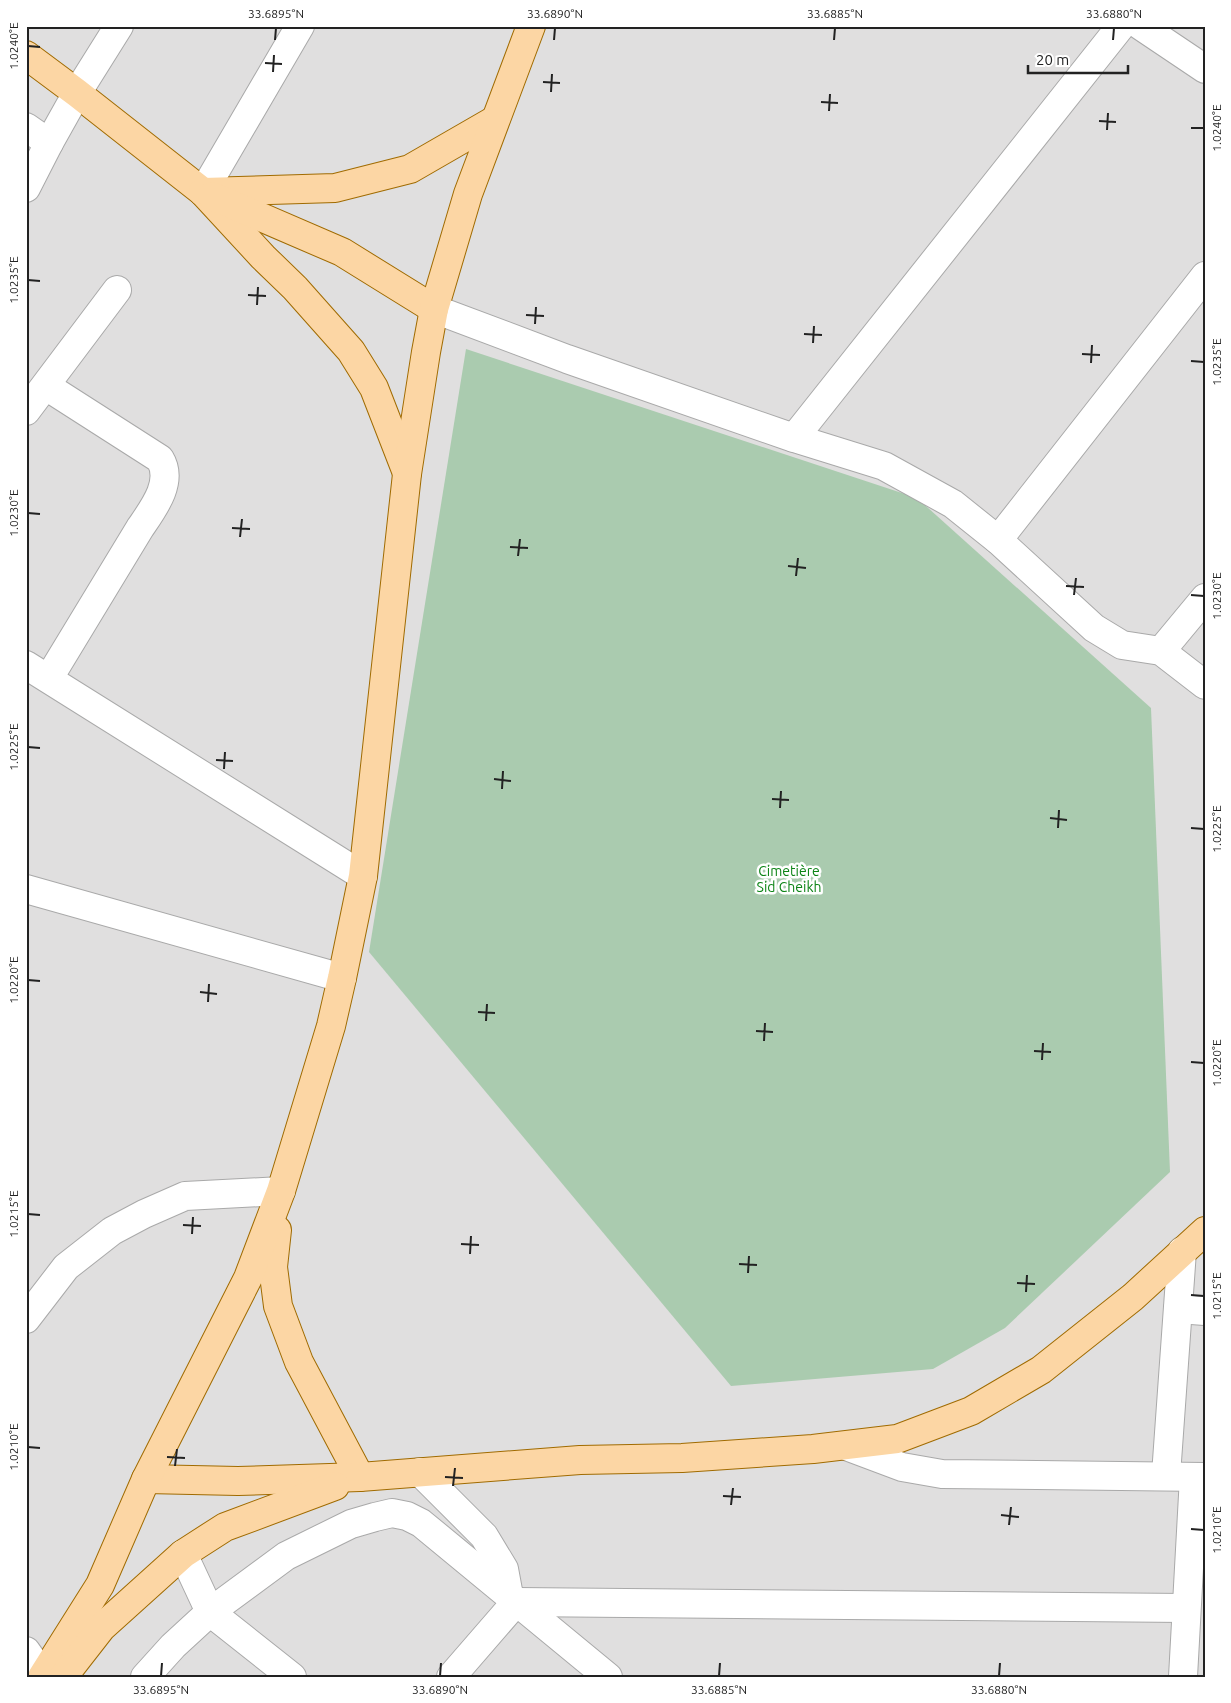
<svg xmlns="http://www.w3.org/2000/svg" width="1231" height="1703" font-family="Ubuntu,sans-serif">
  <rect width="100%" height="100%" fill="#f2efe9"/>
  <rect fill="#e0dfdf" x="26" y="26" width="1179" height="1651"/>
  <path fill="#aacbaf" d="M466 349 917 498 1151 708 1170 1172 1005 1328 933 1369 731 1386 369 952Z"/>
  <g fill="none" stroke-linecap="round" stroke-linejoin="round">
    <defs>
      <g id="minor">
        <path d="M1141 26 1205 69"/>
        <path d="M26 127 49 143 26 188"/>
        <path d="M49 143 77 93 119 26"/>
        <path d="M203 192 300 26"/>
        <path d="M434 309 567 359 794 438 884 466 953 504 998 540 1094 628 1122 645 1161 651 1205 685"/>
        <path d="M46 386 160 459C174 482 153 509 140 528L49 678"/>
        <path d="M26 411 117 290"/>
        <path d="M794 438 1121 26"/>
        <path d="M998 540 1205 276"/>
        <path d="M1161 651 1205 598"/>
        <path d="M26 665 363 876"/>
        <path d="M26 889 342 978"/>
        <path d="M1178 1309 1205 1311"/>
        <path d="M26 1319 66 1267 112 1231 144 1214 185 1196 281 1191"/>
        <path d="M846 1446 902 1467 942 1474 1205 1477"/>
        <path d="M420 1472 484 1536 504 1569 509 1596"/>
        <path d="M1166 1475 1182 1251"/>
        <path d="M183 1554 210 1612 292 1677"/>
        <path d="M26 1651 43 1675"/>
        <path d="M145 1677 173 1646 210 1612 286 1556 351 1524 375 1517 392 1513 407 1516 421 1523 608 1677"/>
        <path d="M451 1677 516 1602 1186 1608"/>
        <path d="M1183 1677 1194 1477"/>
      </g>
      <g id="major">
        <path d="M26 55 77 93 203 192 263 257 295 288 351 351 374 388 407 473"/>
        <path d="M203 192 335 188 410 169 495 120"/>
        <path d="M212 196 342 252 434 309"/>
        <path d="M277 1230 273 1267 278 1306 299 1362 360 1477"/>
        <path d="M146 1479 238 1481 360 1477 580 1460 682 1458 813 1449 897 1439 971 1411 1041 1370 1133 1297 1205 1231"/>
        <path d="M42 1677 100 1585 146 1479 248 1278 281 1191 331 1026 342 978 363 876 407 474 426 352 434 309 468 194 531 26"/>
        <path d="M63 1677 102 1627 183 1554 225 1527 335 1486"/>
      </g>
    </defs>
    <use href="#minor" stroke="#a9a9a9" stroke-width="30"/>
    <use href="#major" stroke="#a06b00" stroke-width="30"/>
    <use href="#minor" stroke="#fff" stroke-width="28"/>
    <use href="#major" stroke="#fcd6a4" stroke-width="28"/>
  </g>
  <path fill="none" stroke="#222" stroke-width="2" d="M275 40 276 28M554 40 555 28M834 40 835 28M1113 40 1114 28M28 46 40 47M265 63 282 64M273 72 274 55M543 82 560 83M551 92 552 74M821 102 838 103M829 111 830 94M1099 121 1116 122M1191 128H1204M1107 130 1108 113M28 280 40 281M248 295 266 296M257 305 258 287M526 315 544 316M535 324 536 307M804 334 822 335M813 343 814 326M1082 354 1100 355M1191 361 1204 362M1091 363 1092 345M28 513 40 514M232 528 250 529M240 537 242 519M510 547 528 548M518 556 520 539M788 566 806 568M796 576 798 558M1066 586 1084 587M1074 595 1076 578M1191 595 1204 596M28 747 40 748M216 760 233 761M224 769 225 752M494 779 511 781M502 789 503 771M772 799 789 800M780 808 781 791M1050 818 1067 820M1058 828 1059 810M1191 828 1204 829M28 980 40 981M200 992 217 994M208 1002 209 984M478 1012 495 1013M486 1021 487 1004M756 1031 773 1032M764 1041 765 1023M1034 1051 1051 1052M1042 1060 1043 1043M1191 1062 1204 1063M28 1214 40 1215M183 1225 201 1226M192 1234 193 1217M461 1244 479 1245M470 1254 471 1236M739 1264 757 1265M748 1273 749 1256M1017 1283 1035 1284M1026 1292 1027 1275M1191 1295 1204 1296M28 1447 40 1448M167 1457 185 1458M175 1466 177 1449M445 1477 463 1478M453 1486 455 1468M723 1496 741 1497M731 1505 733 1488M1001 1515 1019 1517M1009 1525 1011 1507M1191 1529 1204 1530M161 1676 162 1663M440 1676 441 1663M719 1676 720 1663M999 1676 1000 1663"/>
  <g text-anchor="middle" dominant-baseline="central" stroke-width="5" stroke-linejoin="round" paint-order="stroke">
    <g font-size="14" fill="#0c8416" stroke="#fff">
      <text x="789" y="871">Cimetière<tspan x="789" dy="16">Sid Cheikh</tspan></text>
    </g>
  </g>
  <rect width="1231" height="1703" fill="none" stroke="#ffffff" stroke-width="55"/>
  <path d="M1028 65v8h100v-8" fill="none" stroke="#222222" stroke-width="2.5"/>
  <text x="1036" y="65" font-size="15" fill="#222222" stroke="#ffffff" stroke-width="4" paint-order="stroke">20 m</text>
  <rect x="28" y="28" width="1176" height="1648" fill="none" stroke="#222" stroke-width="2"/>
  <g font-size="12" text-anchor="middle" fill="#222">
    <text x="276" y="18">33.6895°N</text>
    <text x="555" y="18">33.6890°N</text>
    <text x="835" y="18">33.6885°N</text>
    <text x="1114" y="18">33.6880°N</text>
    <text transform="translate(14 46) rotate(-90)" y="4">1.0240°E</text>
    <text transform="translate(1217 128) rotate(-90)" y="4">1.0240°E</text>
    <text transform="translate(14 280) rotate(-90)" y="4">1.0235°E</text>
    <text transform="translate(1217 362) rotate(-90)" y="4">1.0235°E</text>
    <text transform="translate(14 513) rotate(-90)" y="4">1.0230°E</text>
    <text transform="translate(1217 596) rotate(-90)" y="4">1.0230°E</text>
    <text transform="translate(14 747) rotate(-90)" y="4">1.0225°E</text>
    <text transform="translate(1217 829) rotate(-90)" y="4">1.0225°E</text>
    <text transform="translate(14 980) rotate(-90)" y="4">1.0220°E</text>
    <text transform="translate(1217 1063) rotate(-90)" y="4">1.0220°E</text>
    <text transform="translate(14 1214) rotate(-90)" y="4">1.0215°E</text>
    <text transform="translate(1217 1296) rotate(-90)" y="4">1.0215°E</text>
    <text transform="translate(14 1447) rotate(-90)" y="4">1.0210°E</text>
    <text transform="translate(1217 1530) rotate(-90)" y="4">1.0210°E</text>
    <text x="161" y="1694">33.6895°N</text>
    <text x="440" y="1694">33.6890°N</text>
    <text x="719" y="1694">33.6885°N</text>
    <text x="999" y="1694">33.6880°N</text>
  </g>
</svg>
